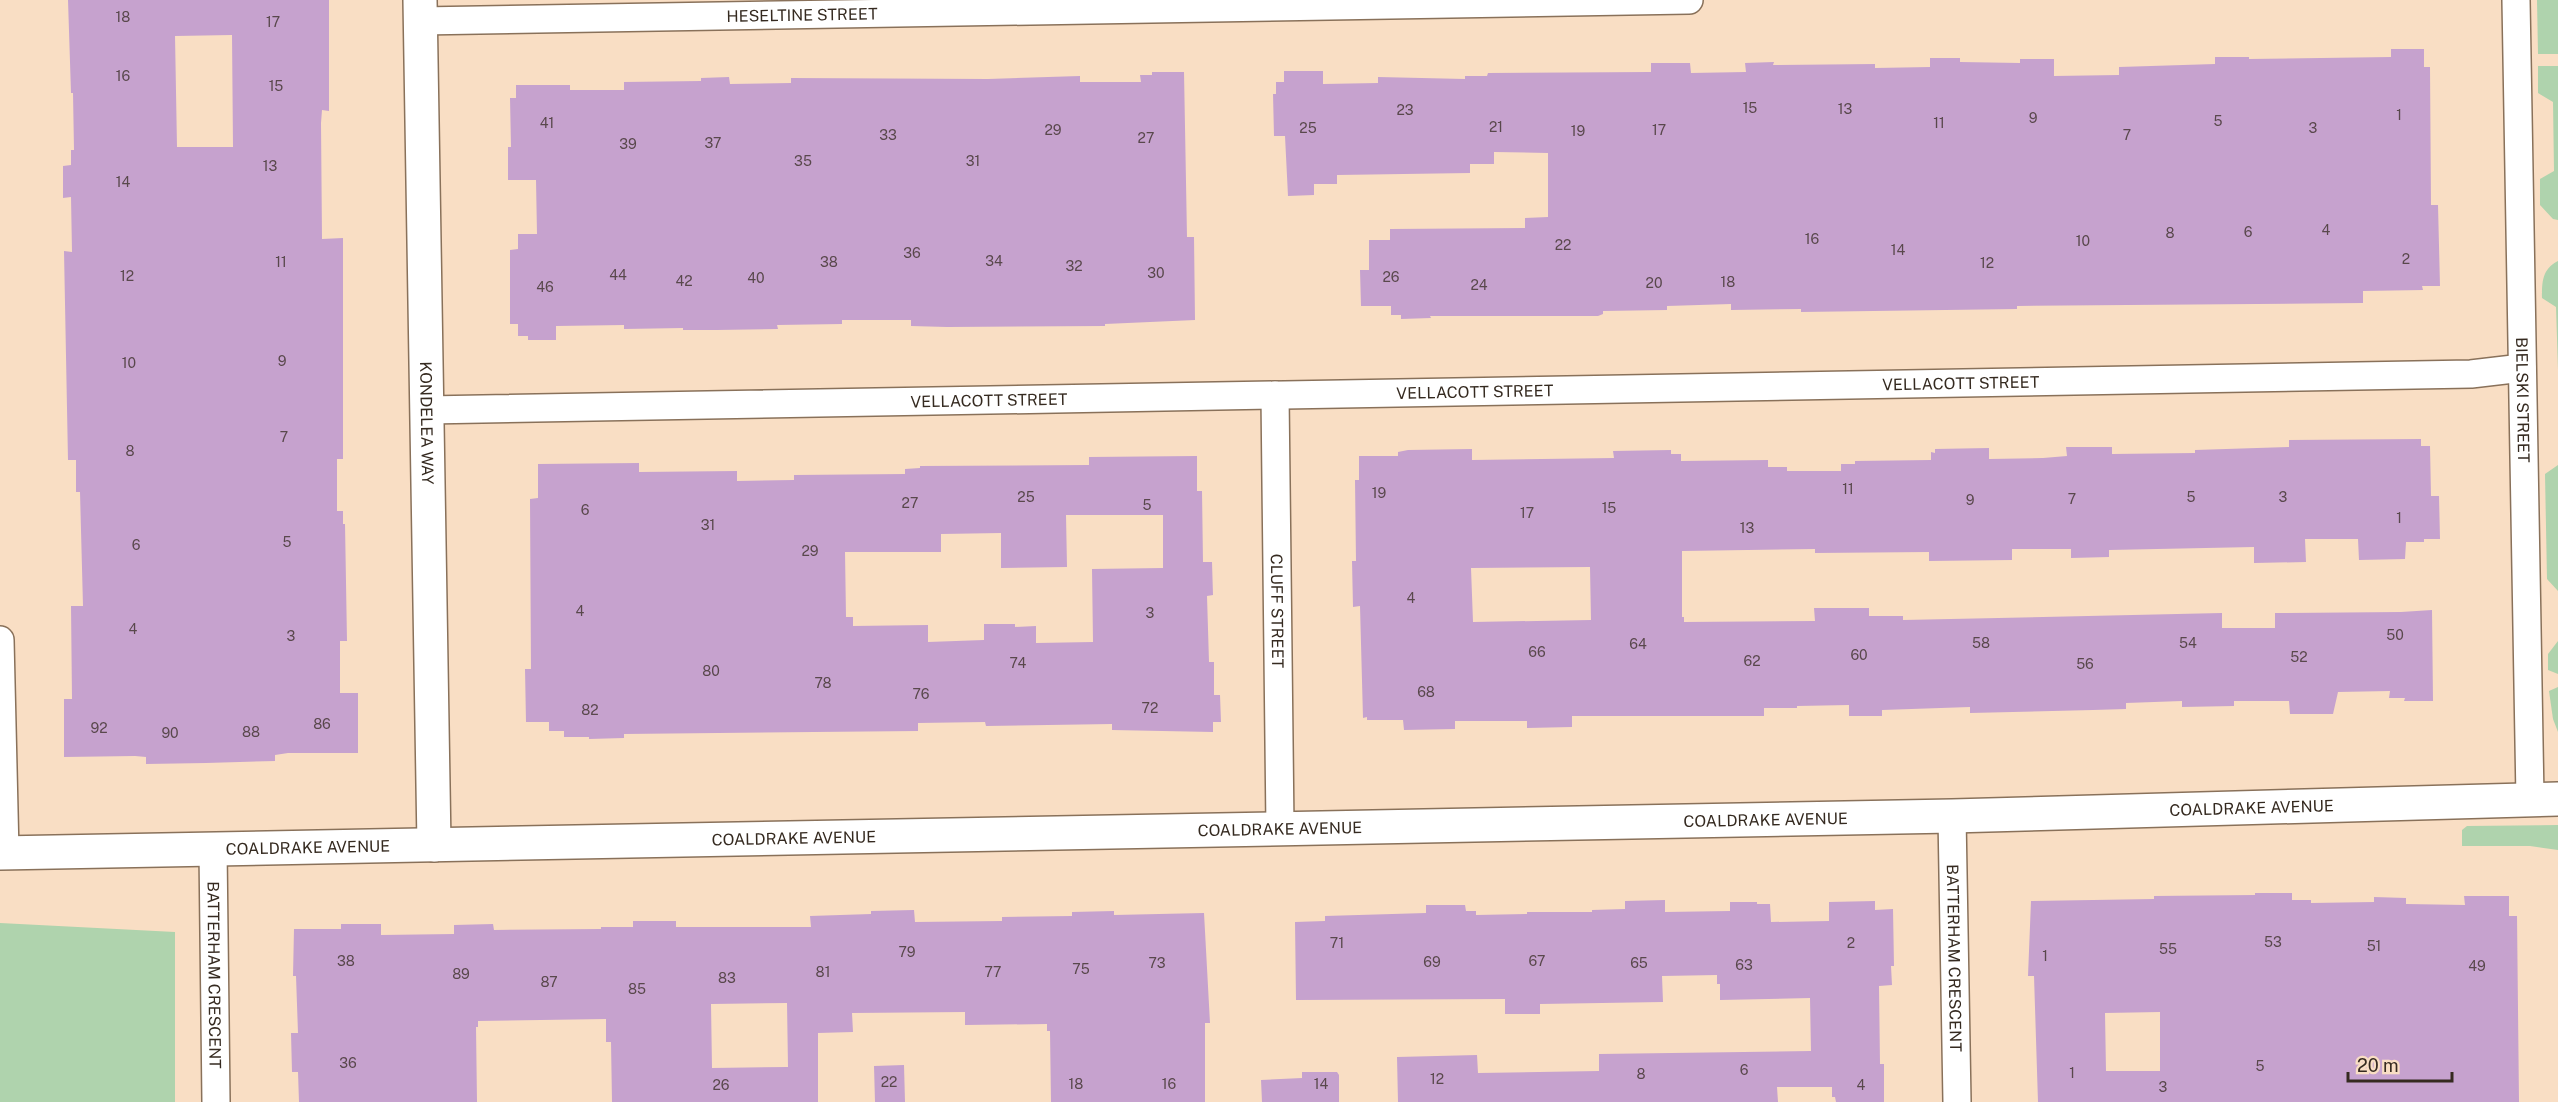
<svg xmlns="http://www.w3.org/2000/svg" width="2558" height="1102" font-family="'Public Sans',sans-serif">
  <rect width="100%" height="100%" fill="#f9dec4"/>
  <g fill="#afd3ad">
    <path d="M2537 0H2558V54H2538Z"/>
    <path d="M2538 66H2558V220L2553 219 2540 205V179L2554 171 2553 102 2538 93Z"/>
    <path d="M2558 261V370L2556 307 2542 298C2542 282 2542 269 2558 261Z"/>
    <path d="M2558 465V591L2547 579 2545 474Z"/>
    <path d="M2558 641V674L2548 670V654Z"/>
    <path d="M2558 687V732L2553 719 2549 691Z"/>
    <path d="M2558 825V850L2530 846H2462V830L2467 826Z"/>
    <path d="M0 923 175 932V1102H0Z"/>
  </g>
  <g fill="#c6a2ce" fill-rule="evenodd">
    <path d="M68 0H329V111L322 110 321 123 322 239 343 238V459H337V511H343V524H345L347 641H340V693H358V753H288L275 755V761L206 763 146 764V757L135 756 64 757V699H72L71 606H83L80 492H76V460H68L64 251 72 252 71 197 63 198V166L71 165V150H74L73 93H71ZM232 35 233 147H177L175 36Z"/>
    <path d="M2391 49H2424V67H2430L2431 205H2438L2440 286H2422L2423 290 2363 291V303L2017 306V309L1801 312V309L1731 310V304L1667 306V310L1603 311V314L1598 316H1430L1431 318 1401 319V315H1391V306H1361L1360 270H1369V240H1390V229L1525 228V218L1548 217V153L1494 152V164H1470V173L1337 175V184H1314V195L1288 196 1285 136H1274L1273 94H1276V82H1284V71H1323V84L1378 83V77L1465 79V76H1487L1488 73 1651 72V63H1690L1691 73 1746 72 1745 63 1774 62 1773 65 1875 64V68L1930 67V58H1960V62L2020 63V59H2054V76L2119 75V67L2215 64V57H2249V59L2391 57Z"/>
    <path d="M1152 72H1184L1187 237H1194L1195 320 1105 324V326L947 327 911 326V320H842V324L777 325 778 329 716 330H683V328L624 329V325L556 326V340H528V336H518V324H510V250L518 249V234H537L536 180H508V147H511L510 98H516V85H570V90H624V82L701 81V78L729 77 730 84 791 83V78L988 79 1080 76V82H1141L1140 75H1152Z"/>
    <path d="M2421 439V446H2430L2431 496H2439L2440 539H2424V542H2406L2405 559 2359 560 2358 539H2305L2306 562 2254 563V547L2109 550V557L2071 558V549H2012V560L1929 561V552L1815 553V549L1682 551V617H1684V622L1815 621 1814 608H1869V616H1903V620L2222 613V628H2275V613L2401 612 2432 610 2433 701H2404L2405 698H2389L2390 691 2338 692 2333 714H2290L2289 701H2234V706L2182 707V701L2126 703V709L2093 710 1970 713V707L1882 710V716H1849V705L1797 706V708H1764V716H1572V727L1527 728V721H1455V729L1404 730 1403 720H1367V717L1363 718 1360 606 1353 607 1352 561H1356L1355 480H1359V456H1398V452L1408 450 1472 449V460L1614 458 1613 451 1671 450V454H1681V461L1768 460V467H1787V471H1841V464H1855V461L1931 460V452L1935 453V449L1989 448V459L2043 458 2067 456 2066 447H2112V454L2195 453V450L2289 447V440ZM1590 567 1591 620 1473 622 1471 568Z"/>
    <path d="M1197 456V491H1202L1203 562H1212L1213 595 1207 596 1209 662H1214V695H1220L1221 722H1213V732L1112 730V724L986 726 985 722 918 723V731L624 734V738L589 739V737H564V731H549V722H526L525 669H531L530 499 538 498V464L639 463V472L737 471V481L794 480V475L905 474V469L920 468V466L1089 465V457ZM1066 515H1163V568L1092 569 1093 642 1036 643V626L1015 627V624H984V640L928 642V625L853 626V617H846L845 552H941V534L1001 533V568L1067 567Z"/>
    <path d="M2255 893H2292V900H2311V903L2374 902V897L2406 898V904L2465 905 2464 896H2509V916H2517L2519 1102H2038L2034 976H2028L2031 901 2154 899V896L2255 895ZM2160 1012V1071H2106L2105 1013Z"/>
    <path d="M1665 900V912L1730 911V902H1757V904H1770L1771 922 1829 921V902L1875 901V910L1893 909 1894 966H1891L1892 985 1879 986 1880 1064H1884V1102H1836L1835 1097H1832V1087H1777L1778 1102H1398L1397 1057 1477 1055 1478 1073 1599 1071V1054L1811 1051 1810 998 1720 1000V984H1717V975L1662 976 1663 1002 1540 1004V1014H1505V999L1296 1000 1295 922 1325 921V916L1426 913V905H1465L1466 911H1476V915L1527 914V912H1592V910L1625 909V901Z"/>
    <path d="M914 910 915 922 1002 921V917L1072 916V912L1114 911V915L1204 913 1210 1023H1205V1102H1051L1050 1031H1047V1024L965 1025V1012L852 1013 853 1032 818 1033V1102H612L611 1042H606V1019L478 1021V1027H476L477 1102H299L298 1072H292L291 1033H298L296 976H293L294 929H341V924H381V935L454 934V925L493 924 494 930 601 929V927H633V921H676V927H811L810 916 871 914V911ZM787 1003 788 1067 712 1068 711 1004Z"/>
    <path d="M904 1065 905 1102H875L874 1066Z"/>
    <path d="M1302 1072H1337L1339 1075V1102H1262L1261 1080 1302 1078Z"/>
  </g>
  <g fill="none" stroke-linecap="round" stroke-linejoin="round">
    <defs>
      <g id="minor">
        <path id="s1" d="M2516 0 2530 799"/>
        <path id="s2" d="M420 21 1689 0"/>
        <path id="s3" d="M1275 395 1280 828"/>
        <path id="s4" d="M427 410 2471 374 2522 368"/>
        <path d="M0 640 5 853"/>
        <path id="s5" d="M1952 816 1957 1102"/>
        <path id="s6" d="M213 849 216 1102"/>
      </g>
      <g id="tertiary">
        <path id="s7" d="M420 0 434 845"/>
        <path id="s8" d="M0 853 1952 816 2558 799"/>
      </g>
    </defs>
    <use href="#minor" stroke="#89715a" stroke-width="30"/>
    <use href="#tertiary" stroke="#89715a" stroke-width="36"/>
    <use href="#minor" stroke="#fff" stroke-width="27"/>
    <use href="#tertiary" stroke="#fff" stroke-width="33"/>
  </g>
  <g text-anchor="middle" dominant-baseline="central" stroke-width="6" stroke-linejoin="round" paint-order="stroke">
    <g font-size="14" fill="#59484c">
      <text x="123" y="17">18</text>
      <text x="273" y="22">17</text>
      <text x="123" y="76">16</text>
      <text x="276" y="86">15</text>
      <text x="1750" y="108">15</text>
      <text x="1845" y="109">13</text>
      <text x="1405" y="110">23</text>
      <text x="2399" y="115">1</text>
      <text x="2033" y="118">9</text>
      <text x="2218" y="121">5</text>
      <text x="547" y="123">41</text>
      <text x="1939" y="123">11</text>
      <text x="1496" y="127">21</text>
      <text x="1308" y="128">25</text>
      <text x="2313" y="128">3</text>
      <text x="1053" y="130">29</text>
      <text x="1659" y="130">17</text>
      <text x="1578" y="131">19</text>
      <text x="888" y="135">33</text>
      <text x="2127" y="135">7</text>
      <text x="1146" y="138">27</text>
      <text x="713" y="143">37</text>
      <text x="628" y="144">39</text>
      <text x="803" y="161">35</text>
      <text x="973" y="161">31</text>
      <text x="270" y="166">13</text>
      <text x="123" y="182">14</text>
      <text x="2326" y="230">4</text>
      <text x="2248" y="232">6</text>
      <text x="2170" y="233">8</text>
      <text x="1812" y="239">16</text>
      <text x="2083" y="241">10</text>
      <text x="1563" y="245">22</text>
      <text x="1898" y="250">14</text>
      <text x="912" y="253">36</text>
      <text x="2406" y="259">2</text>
      <text x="994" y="261">34</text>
      <text x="281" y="262">11</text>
      <text x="829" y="262">38</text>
      <text x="1987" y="263">12</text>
      <text x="1074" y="266">32</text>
      <text x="1156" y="273">30</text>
      <text x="618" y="275">44</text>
      <text x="127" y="276">12</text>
      <text x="1391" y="277">26</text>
      <text x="756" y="278">40</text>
      <text x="684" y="281">42</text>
      <text x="1728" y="282">18</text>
      <text x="1654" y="283">20</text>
      <text x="1479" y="285">24</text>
      <text x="545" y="287">46</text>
      <text x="282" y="361">9</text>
      <text x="129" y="363">10</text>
      <text x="284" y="437">7</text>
      <text x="130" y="451">8</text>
      <text x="1848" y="489">11</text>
      <text x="1379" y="493">19</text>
      <text x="1026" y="497">25</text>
      <text x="2191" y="497">5</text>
      <text x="2283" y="497">3</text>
      <text x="2072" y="499">7</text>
      <text x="1970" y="500">9</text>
      <text x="910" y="503">27</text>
      <text x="1147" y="505">5</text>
      <text x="1609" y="508">15</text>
      <text x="585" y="510">6</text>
      <text x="1527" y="513">17</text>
      <text x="2399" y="518">1</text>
      <text x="708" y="525">31</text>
      <text x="1747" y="528">13</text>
      <text x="287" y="542">5</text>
      <text x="136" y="545">6</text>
      <text x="810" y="551">29</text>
      <text x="1411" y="598">4</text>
      <text x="580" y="611">4</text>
      <text x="1150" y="613">3</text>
      <text x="133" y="629">4</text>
      <text x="2395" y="635">50</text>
      <text x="291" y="636">3</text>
      <text x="1981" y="643">58</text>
      <text x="2188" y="643">54</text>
      <text x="1638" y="644">64</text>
      <text x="1537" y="652">66</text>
      <text x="1859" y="655">60</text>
      <text x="2299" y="657">52</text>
      <text x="1752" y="661">62</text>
      <text x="1018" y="663">74</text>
      <text x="2085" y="664">56</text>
      <text x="711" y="671">80</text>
      <text x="823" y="683">78</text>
      <text x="1426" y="692">68</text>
      <text x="921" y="694">76</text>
      <text x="1150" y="708">72</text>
      <text x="590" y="710">82</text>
      <text x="322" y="724">86</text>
      <text x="99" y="728">92</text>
      <text x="251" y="732">88</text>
      <text x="170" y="733">90</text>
      <text x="2273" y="942">53</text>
      <text x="1337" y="943">71</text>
      <text x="1851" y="943">2</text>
      <text x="2374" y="946">51</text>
      <text x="2168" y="949">55</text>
      <text x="907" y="952">79</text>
      <text x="2045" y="956">1</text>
      <text x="346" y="961">38</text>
      <text x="1537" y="961">67</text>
      <text x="1432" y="962">69</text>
      <text x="1157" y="963">73</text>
      <text x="1639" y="963">65</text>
      <text x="1744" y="965">63</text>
      <text x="2477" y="966">49</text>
      <text x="1081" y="969">75</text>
      <text x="823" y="972">81</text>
      <text x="993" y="972">77</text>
      <text x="461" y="974">89</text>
      <text x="727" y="978">83</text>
      <text x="549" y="982">87</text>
      <text x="637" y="989">85</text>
      <text x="348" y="1063">36</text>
      <text x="2260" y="1066">5</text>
      <text x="1744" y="1070">6</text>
      <text x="2072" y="1073">1</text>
      <text x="1641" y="1074">8</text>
      <text x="1437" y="1079">12</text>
      <text x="889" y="1082">22</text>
      <text x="1076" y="1084">18</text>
      <text x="1169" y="1084">16</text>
      <text x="1321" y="1084">14</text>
      <text x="721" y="1085">26</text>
      <text x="1861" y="1085">4</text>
      <text x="2163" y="1087">3</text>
    </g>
    <g font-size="16" fill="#352a20" stroke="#f9dec4">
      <text stroke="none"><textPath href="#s2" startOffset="382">HESELTINE STREET</textPath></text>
      <text stroke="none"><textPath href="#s4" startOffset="1534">VELLACOTT STREET</textPath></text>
      <text stroke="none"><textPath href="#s4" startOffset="1048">VELLACOTT STREET</textPath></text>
      <text stroke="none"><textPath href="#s4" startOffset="562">VELLACOTT STREET</textPath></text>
      <text stroke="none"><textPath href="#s1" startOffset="400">BIELSKI STREET</textPath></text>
      <text stroke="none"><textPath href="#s7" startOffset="423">KONDELEA WAY</textPath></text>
      <text stroke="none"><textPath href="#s3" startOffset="216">CLUFF STREET</textPath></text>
      <text stroke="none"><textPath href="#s8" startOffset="2252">COALDRAKE AVENUE</textPath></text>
      <text stroke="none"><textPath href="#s8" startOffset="1766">COALDRAKE AVENUE</textPath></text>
      <text stroke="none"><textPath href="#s8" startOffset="1280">COALDRAKE AVENUE</textPath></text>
      <text stroke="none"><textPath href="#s8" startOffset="794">COALDRAKE AVENUE</textPath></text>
      <text stroke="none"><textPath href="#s8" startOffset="308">COALDRAKE AVENUE</textPath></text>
      <text stroke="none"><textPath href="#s5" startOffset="142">BATTERHAM CRESCENT</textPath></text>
      <text stroke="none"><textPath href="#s6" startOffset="126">BATTERHAM CRESCENT</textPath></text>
    </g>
  </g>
  <path d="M2348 1072v9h104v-9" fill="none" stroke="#352a20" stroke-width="3"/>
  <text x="2357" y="1072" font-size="18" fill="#352a20" stroke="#f9dec4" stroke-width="4.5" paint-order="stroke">20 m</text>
</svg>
